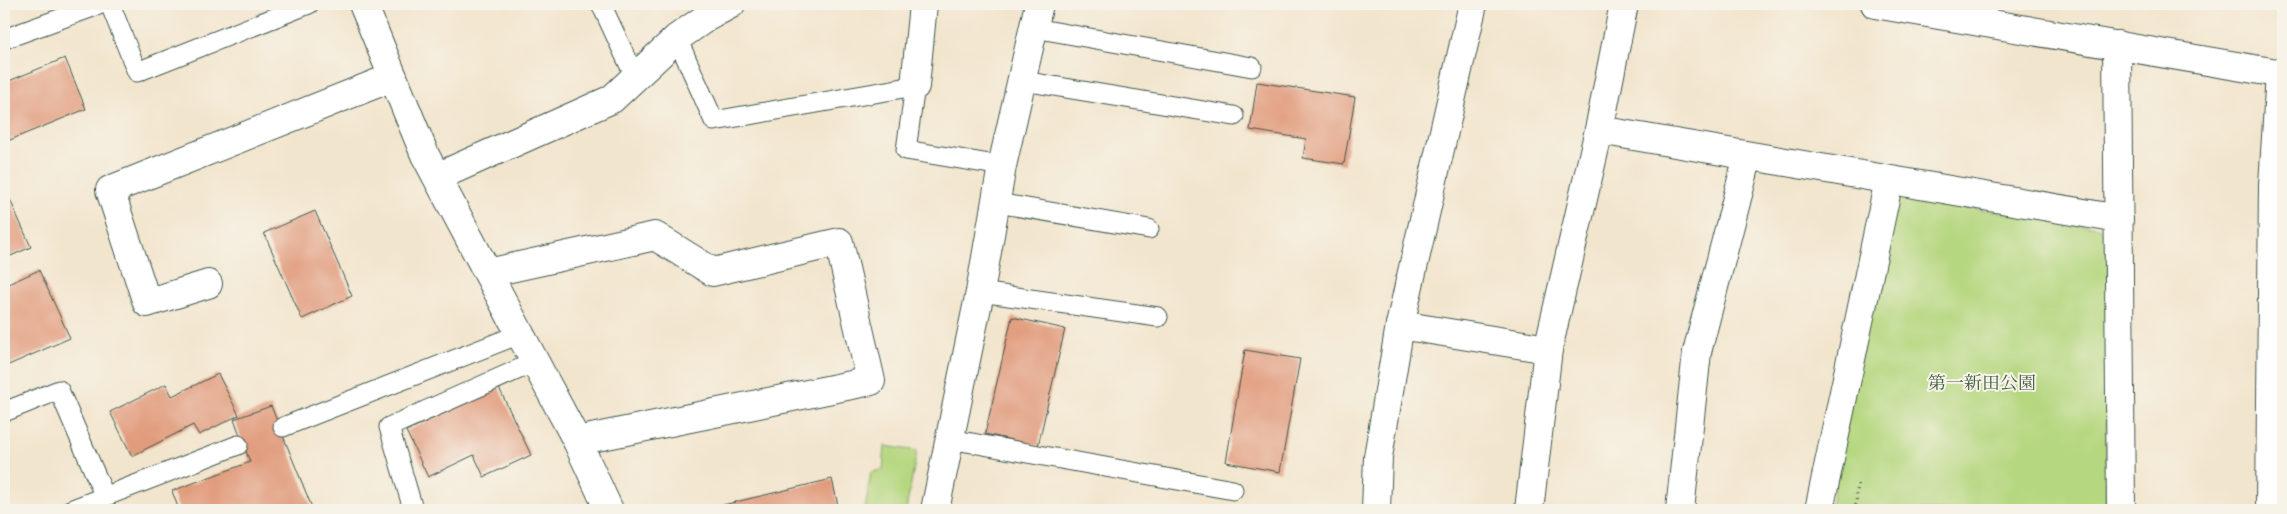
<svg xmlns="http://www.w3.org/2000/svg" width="2287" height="514" font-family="'Sorts Mill Goudy','Noto Serif JP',serif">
  <rect width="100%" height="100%" fill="#f7f3e8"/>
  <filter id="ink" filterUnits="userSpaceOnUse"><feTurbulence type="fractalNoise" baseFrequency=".02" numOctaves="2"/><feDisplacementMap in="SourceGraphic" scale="10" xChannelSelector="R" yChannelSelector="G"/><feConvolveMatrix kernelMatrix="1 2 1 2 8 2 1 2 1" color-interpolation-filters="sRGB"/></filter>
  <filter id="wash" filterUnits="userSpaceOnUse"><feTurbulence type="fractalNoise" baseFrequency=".0096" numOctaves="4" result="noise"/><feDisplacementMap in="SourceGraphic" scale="20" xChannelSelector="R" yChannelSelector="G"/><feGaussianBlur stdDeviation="1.12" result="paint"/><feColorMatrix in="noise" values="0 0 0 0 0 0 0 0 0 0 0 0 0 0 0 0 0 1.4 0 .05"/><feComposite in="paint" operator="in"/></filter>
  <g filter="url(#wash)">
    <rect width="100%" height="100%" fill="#f2e5cd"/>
    <g fill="#b5d77f" stroke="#6a8a5a">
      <path d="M1901 197 2098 227 2109 237 2106 510H1830L1889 211Z"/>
      <path d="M885 446 917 451 906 510H865L871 472 883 470Z"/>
    </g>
    <g id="blocks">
      <g fill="#e19c7e">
        <path d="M65 58 86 109 5 142 4 83Z"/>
        <path d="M1257 82 1355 97 1344 164 1303 158 1306 139 1250 130Z"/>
        <path d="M4 186 31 247 4 259Z"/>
        <path d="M315 211 352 296 302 319 264 233Z"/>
        <path d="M39 270 70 338 4 367V286Z"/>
        <path d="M1012 317 1065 329 1038 446 985 434Z"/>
        <path d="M1245 350 1300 359 1280 472 1226 462Z"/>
        <path d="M218 374 239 415 199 435 193 425 132 456 110 412 166 384 172 396Z"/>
        <path d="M499 388 531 455 484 477 474 455 428 477 406 431Z"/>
        <path d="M271 406 313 510H179L172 491 250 462 234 419Z"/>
        <path d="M832 479 839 510H724L723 505Z"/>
      </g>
    </g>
  </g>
  <g filter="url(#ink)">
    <use href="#blocks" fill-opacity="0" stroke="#3f564b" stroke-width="1"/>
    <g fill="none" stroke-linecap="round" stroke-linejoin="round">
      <defs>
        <g id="service">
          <path d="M110 4 137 72 309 4"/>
          <path d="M601 4 635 77"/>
          <path d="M1034 28 1252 67"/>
          <path d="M677 38 714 121 915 86 906 150 1002 166"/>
          <path d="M4 39 101 4"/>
          <path d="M1023 81 1234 116"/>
          <path d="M997 203 1149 229"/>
          <path d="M980 292 1158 317"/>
          <path d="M4 412 59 390 105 497"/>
          <path d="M283 427 520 334"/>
          <path d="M950 439 1233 490"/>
          <path d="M413 509 389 427 535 362"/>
          <path d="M70 510 238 445"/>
        </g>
        <g id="minor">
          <path d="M1875 4 2283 74"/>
          <path d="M2117 45 2121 510"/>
          <path d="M915 86 923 4"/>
          <path d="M1599 130 2119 219"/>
          <path d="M437 177 612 99 677 38 707 17 731 4"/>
          <path d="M488 273 655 236 713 272 839 242 871 381 577 441"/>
          <path d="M208 284 147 303 110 190 393 77"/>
          <path d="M1400 325 1548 349"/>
          <path d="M935 510 980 292 1002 166 1039 4"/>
          <path d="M1376 510 1378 457 1400 325 1473 4"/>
          <path d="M1529 510 1548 349 1599 130 1624 4"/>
          <path d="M1680 510 1697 352 1748 156"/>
          <path d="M1819 510 1889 180"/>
          <path d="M2270 510 2273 185 2280 73"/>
        </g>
        <path id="tertiary" d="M363 4 425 155 577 441 609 510"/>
      </defs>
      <use href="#service" stroke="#3f564b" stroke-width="21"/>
      <use href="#minor" stroke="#3f564b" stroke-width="30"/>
      <use href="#tertiary" stroke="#3f564b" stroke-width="30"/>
      <path stroke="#3f564b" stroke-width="3" stroke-dasharray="1 4" stroke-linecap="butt" d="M1855 510 1858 484"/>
      <use href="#service" stroke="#fff" stroke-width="19"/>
      <use href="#minor" stroke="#fff" stroke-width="28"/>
      <use href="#tertiary" stroke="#fff" stroke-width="28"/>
    </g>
  </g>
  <g text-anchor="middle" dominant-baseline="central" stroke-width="4" stroke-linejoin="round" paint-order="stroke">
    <g font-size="18" fill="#3d5c43" stroke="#f7f3e8">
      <text x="1982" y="385">第一新田公園</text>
    </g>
  </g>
  <rect width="2287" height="514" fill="none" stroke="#f7f3e8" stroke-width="20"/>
</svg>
